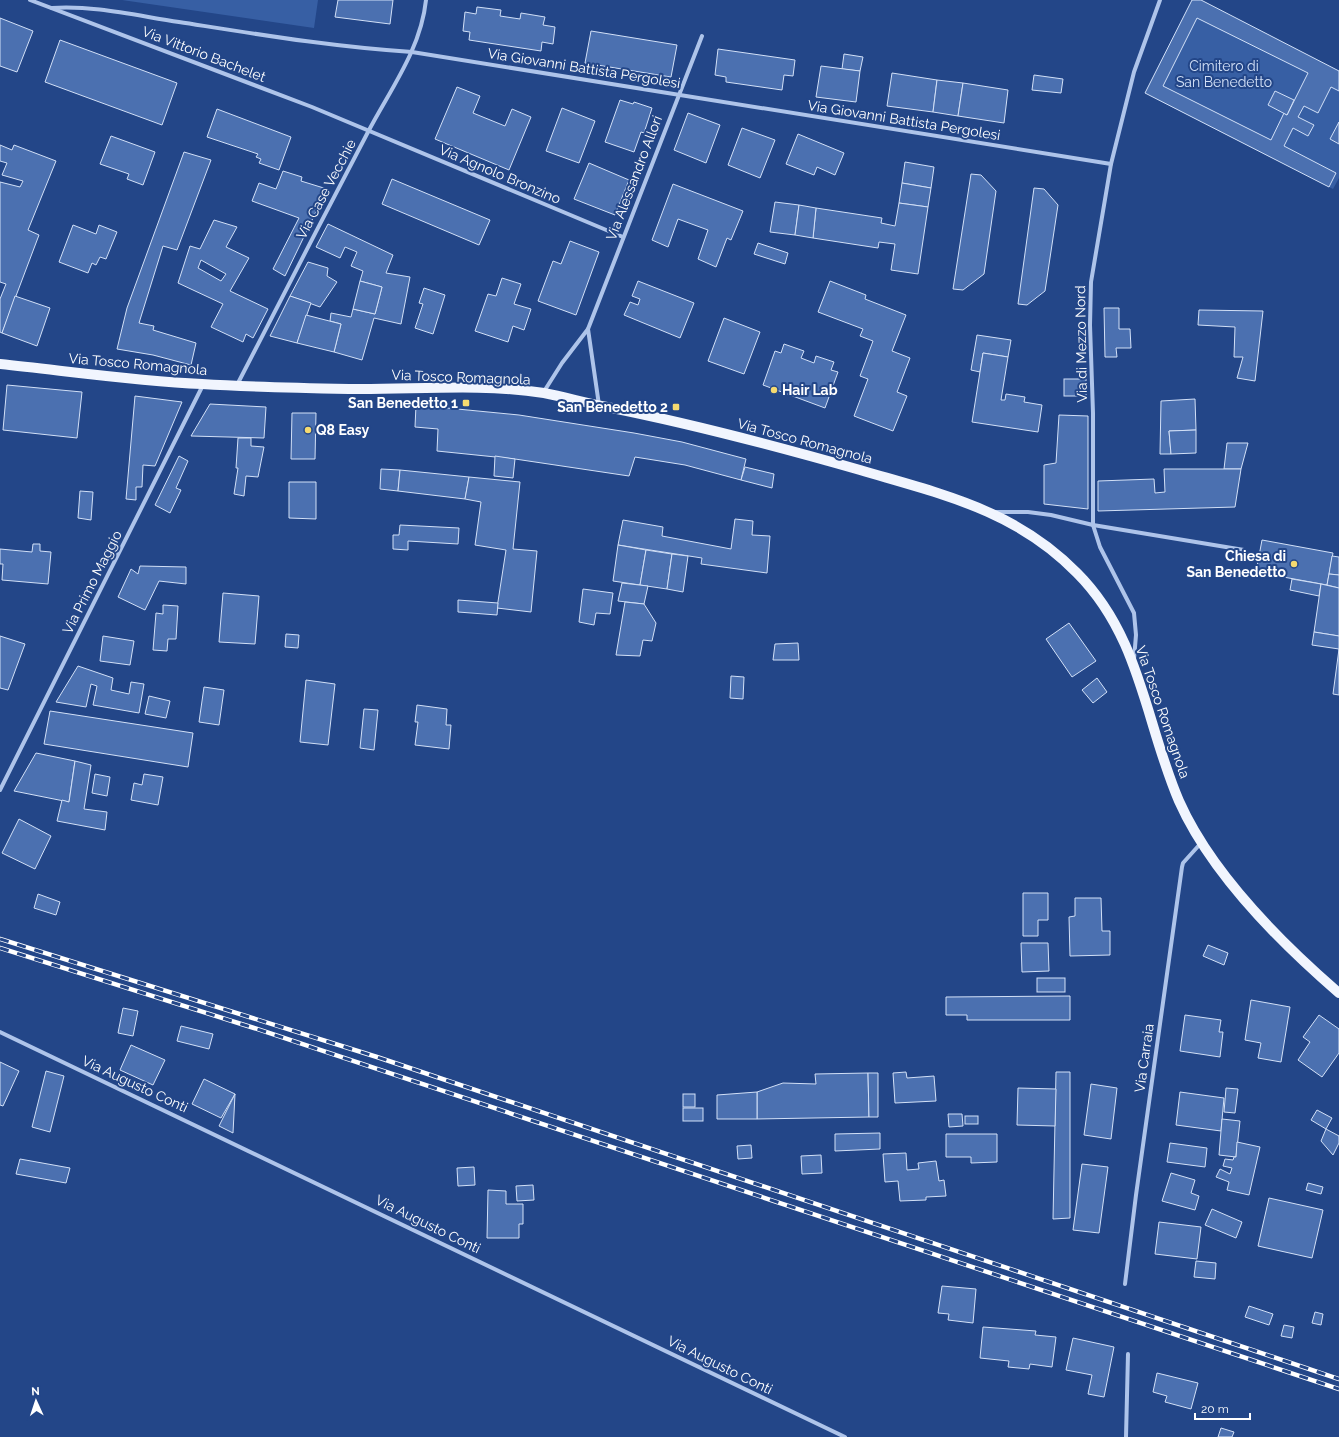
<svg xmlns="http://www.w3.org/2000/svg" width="1339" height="1437" font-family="Raleway,sans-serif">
  <rect width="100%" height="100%" fill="#234688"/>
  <g fill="#375fa4">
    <path d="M122 0H318L314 28Z"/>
    <path d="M1197 1 1339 74V178L1333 189 1150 96Z"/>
  </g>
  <g fill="#4b70b0" stroke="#d2e0f7" fill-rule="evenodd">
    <path d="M338 0H393L390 24 335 17Z"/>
    <path d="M1192 0H1201L1339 71V91L1331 87 1318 113 1304 106 1298 117 1314 125 1308 136 1293 128 1284 146 1336 173 1329 187 1145 93ZM1197 18 1308 73 1287 115 1284 113 1271 140 1163 86Z"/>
    <path d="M477 7 501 10 500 16 520 19 521 13 545 17 543 25 555 27 553 44 542 42 541 51 469 40 470 32 463 31 465 12 476 14Z"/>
    <path d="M0 18 33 31 17 72 0 66Z"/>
    <path d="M591 31 677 45 671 77 585 63Z"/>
    <path d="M60 40 177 83 162 125 45 82Z"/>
    <path d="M718 49 795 60 793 76 784 75 782 90 726 82V77L715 75Z"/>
    <path d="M844 54 863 57 860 71 842 69Z"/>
    <path d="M821 66 860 71 856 102 816 97Z"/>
    <path d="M892 73 937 80 933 112 887 106Z"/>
    <path d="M1034 75 1063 79 1061 93 1032 90Z"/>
    <path d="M937 80 963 83 958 116 933 112Z"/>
    <path d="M963 83 1008 90 1004 123 958 116Z"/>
    <path d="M457 87 480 96 473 113 505 126 512 109 531 117 509 170 435 139Z"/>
    <path d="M1275 91 1294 100 1287 115 1268 105Z"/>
    <path d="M620 100 633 104 634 102 652 108 644 133 641 132 634 152 605 142Z"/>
    <path d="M562 108 595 121 579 163 546 151Z"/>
    <path d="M217 109 291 137 279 170 259 163 261 159 256 157 258 154 207 137Z"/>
    <path d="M688 113 720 125 706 163 674 150Z"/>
    <path d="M1339 122V144L1330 139Z"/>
    <path d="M742 128 775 140 760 178 728 165Z"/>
    <path d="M798 134 844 153 835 175 817 167 814 175 786 164Z"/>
    <path d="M111 136 155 152 143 185 127 179 129 174 100 164Z"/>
    <path d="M0 145 12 150 14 145 56 161 28 230 39 235 2 333 0 332V299L6 284 0 282V182L20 187 23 181 2 175 7 163 0 161Z"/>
    <path d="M184 152 211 160 177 250 163 246 139 323 154 326 153 330 196 343 191 365 153 355 117 349 127 308Z"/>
    <path d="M905 162 934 167 931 188 902 183Z"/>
    <path d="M589 163 629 180 615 215 574 199Z"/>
    <path d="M283 171 302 177 301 181 327 189 285 276 273 269 299 218 252 201 259 183 276 189Z"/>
    <path d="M971 174 981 175 996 191 984 274 963 290 953 289Z"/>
    <path d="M392 179 490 220 479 245 382 204Z"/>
    <path d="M902 183 931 188 928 207 899 203Z"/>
    <path d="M673 184 743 211 731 240 727 238 716 267 698 259 708 230 678 219 668 247 652 240Z"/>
    <path d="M1034 188 1044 189 1058 205 1045 291 1027 305 1018 304Z"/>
    <path d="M775 202 799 205 795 235 770 232Z"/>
    <path d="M899 203 928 207 918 274 891 270 895 244 879 242 878 248 813 238 816 208 882 218 881 223 895 226Z"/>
    <path d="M799 205 816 208 813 238 795 235Z"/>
    <path d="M214 220 237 227 226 247 249 258 230 291 268 309 253 338 246 334 243 342 211 327 223 304 178 283 190 246 200 249ZM201 260 226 274 221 281 198 268Z"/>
    <path d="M328 224 393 255 386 273 410 277 401 324 374 318 362 360 334 352 341 324 330 321 331 313 351 317 353 309 375 314 382 287 360 281 363 271 351 266 357 252 345 247 340 258 316 247Z"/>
    <path d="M73 225 96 234 99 225 117 232 106 259 100 257 96 265 92 263 88 273 59 262Z"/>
    <path d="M570 241 599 252 576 315 538 301 553 261 561 264Z"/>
    <path d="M758 243 788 253 785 264 754 254Z"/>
    <path d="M308 262 328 268 327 276 337 282 320 307 290 296Z"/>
    <path d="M502 278 521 284 514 304 531 309 524 330 513 326 508 342 475 331 488 294 496 296Z"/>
    <path d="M360 281 382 287 375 314 353 309Z"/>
    <path d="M638 281 694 303 680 338 624 315 630 302 638 305 640 299 632 296Z"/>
    <path d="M830 281 866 295 865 299 906 315 892 351 910 358 897 392 907 396 893 431 854 416 868 379 860 376 873 341 860 336 863 329 818 312Z"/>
    <path d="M424 288 445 295 433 334 415 328 423 304 419 303Z"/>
    <path d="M15 296 50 308 37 346 2 333Z"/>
    <path d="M290 296 311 303 297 343 270 336Z"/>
    <path d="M1104 308H1119V329H1130L1131 348H1116L1117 357H1105Z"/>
    <path d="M1199 310 1263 311 1255 381 1237 378 1243 357H1234L1235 327 1198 325Z"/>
    <path d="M306 315 341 324 334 352 297 343Z"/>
    <path d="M724 318 760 332 744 374 708 361Z"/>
    <path d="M977 335 1011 340 1008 357 983 353 980 372 971 370Z"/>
    <path d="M784 344 804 351 801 358 814 363 816 356 834 362 831 370 838 372 825 408 763 385 775 351 781 353Z"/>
    <path d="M983 353 1008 357 1001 400H1005L1006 394 1025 397 1024 402 1042 405 1038 432 972 422Z"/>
    <rect x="1064" y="379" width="22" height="17"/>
    <path d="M7 385 82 392 77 438 3 430Z"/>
    <path d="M135 396 182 402 155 466 143 465 142 487H136V500L126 499Z"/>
    <path d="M1195 399 1196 430 1169 431 1171 454H1160L1161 401Z"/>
    <path d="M210 404 266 407 264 438 191 436Z"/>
    <path d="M416 405 519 415 634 433 682 442 746 459 741 480 685 465 635 457 629 476 515 459 437 451 438 429 415 427Z"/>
    <path d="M292 413H316L315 459H291Z"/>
    <path d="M1059 415 1088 416V509L1044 504V465L1056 463Z"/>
    <path d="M1196 430V453L1171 454 1169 431Z"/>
    <path d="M238 438H251V446L264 447 258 477 246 476 244 496 234 494 238 468H236Z"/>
    <path d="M1227 443H1248L1241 469H1224Z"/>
    <path d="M179 456 188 461 176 488 181 490 170 513 155 505Z"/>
    <path d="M495 456 515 459 513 478 494 476Z"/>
    <path d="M745 467 774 474 772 488 741 480Z"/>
    <path d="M381 469 400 470 398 491 380 489Z"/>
    <path d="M1164 469H1241L1235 507 1098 511V481L1154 479 1155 493 1165 492Z"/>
    <path d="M400 470 469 477 465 499 398 491Z"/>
    <path d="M469 477 520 482 513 549 537 551 531 612 497 608 506 550 475 545 481 502 465 499Z"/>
    <path d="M289 482H316V519L289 518Z"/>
    <path d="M80 491 93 492 91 520 78 518Z"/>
    <path d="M735 519 753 521 752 535 770 536 767 573 701 564 702 558 618 545 623 520 663 527 662 536 731 549Z"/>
    <path d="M400 525 459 528 458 544 408 541V550L393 549V535H399Z"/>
    <path d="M1262 540 1333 553 1327 585 1256 572Z"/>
    <path d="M33 544H40V551L51 552 48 584 2 580 3 564H0V549L32 552Z"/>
    <path d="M618 545 646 550 640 585 613 581Z"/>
    <path d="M646 550 672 554 667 589 640 585Z"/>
    <path d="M672 554 688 556 683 592 667 589Z"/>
    <path d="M1332 556 1339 557V575L1329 574Z"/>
    <path d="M140 566 186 567V584L159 581 145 610 118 597 131 569 138 574Z"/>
    <path d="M1329 574 1339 575V588L1327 585Z"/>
    <path d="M1292 579 1321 584 1319 596 1290 590Z"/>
    <path d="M622 583 648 586 644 604 618 601Z"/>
    <path d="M1321 584 1339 588V636L1314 632Z"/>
    <path d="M583 589 613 593 610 614 596 613 594 625 579 622Z"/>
    <path d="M223 593 259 596 255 644 219 642Z"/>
    <path d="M458 600 498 603 497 615 458 612Z"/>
    <path d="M625 602 644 604 656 623 652 641 643 640 640 656 616 655Z"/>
    <path d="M163 605 178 606 176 639H168L167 651 153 650 156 613 163 614Z"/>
    <path d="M1069 623 1096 661 1072 677 1046 639Z"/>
    <path d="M1314 632 1339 636V649L1312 645Z"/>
    <path d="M286 634 299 635 298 648 285 647Z"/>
    <path d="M0 636 25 644 8 690 0 688Z"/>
    <path d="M103 636 134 641 130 665 100 661Z"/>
    <path d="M798 643 799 660H773L775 644Z"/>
    <path d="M1339 649V695L1333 694Z"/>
    <path d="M78 666 113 678 111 690 129 694 131 682 144 684 139 713 93 705 97 686 91 684 86 707 56 702Z"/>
    <path d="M731 676 744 677 743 699 730 698Z"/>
    <path d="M1097 678 1107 692 1093 703 1082 690Z"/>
    <path d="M306 680 335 684 328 745 300 742Z"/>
    <path d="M204 687 224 690 219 725 199 722Z"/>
    <path d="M149 696 170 701 166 718 145 714Z"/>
    <path d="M417 705 447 709 446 725H451L449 749 415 745 418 722H415Z"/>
    <path d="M364 709 378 710 374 750 360 748Z"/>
    <path d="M50 711 193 733 188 767 44 744Z"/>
    <path d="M36 753 75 761 69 802 14 791Z"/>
    <path d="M75 761 91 765 84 809 107 812 105 830 57 821 62 800 69 802Z"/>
    <path d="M95 774 110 777 107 796 92 793Z"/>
    <path d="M144 774 163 777 158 805 131 800 134 783 142 785Z"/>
    <path d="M19 819 51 836 35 869 2 853Z"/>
    <path d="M1023 893H1048V920H1038V936H1023Z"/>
    <path d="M38 894 60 902 56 915 34 908Z"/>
    <path d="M1075 898H1101L1102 931H1110V955L1070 956 1069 917 1075 916Z"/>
    <path d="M1021 943H1048L1049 971 1022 972Z"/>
    <path d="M1208 945 1228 953 1224 965 1203 956Z"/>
    <rect x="1037" y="978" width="28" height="14"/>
    <path d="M1070 996V1020H967V1015H946V997Z"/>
    <path d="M1251 1000 1290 1007 1281 1062 1258 1058 1261 1043 1245 1040Z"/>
    <path d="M123 1008 138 1011 133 1036 118 1033Z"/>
    <path d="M1185 1015 1221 1020 1219 1032H1223L1220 1057 1180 1051Z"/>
    <path d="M1319 1015 1339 1029V1053L1322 1077 1298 1060 1310 1042 1303 1037Z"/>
    <path d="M181 1026 213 1034 209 1049 177 1041Z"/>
    <path d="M131 1045 165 1060 153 1085 120 1070Z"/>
    <path d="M0 1062 19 1071 3 1106 0 1105Z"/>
    <path d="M46 1071 64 1076 50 1132 32 1127Z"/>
    <path d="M906 1072 907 1078 934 1076 936 1101 895 1103 893 1073Z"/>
    <path d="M1056 1072H1070V1218L1053 1219Z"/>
    <path d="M868 1073 869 1117 757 1119V1092L783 1083 816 1084 815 1074Z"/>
    <path d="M868 1073H878V1117H869Z"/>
    <path d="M204 1079 235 1094 221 1118 192 1104Z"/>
    <path d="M1091 1084 1117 1088 1111 1139 1084 1135Z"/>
    <path d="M1018 1088 1056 1089 1055 1126 1017 1125Z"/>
    <path d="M1226 1088 1238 1089 1235 1113 1224 1112Z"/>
    <path d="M757 1092V1119H717V1095Z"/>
    <path d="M1180 1092 1224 1098 1221 1131 1176 1125Z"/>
    <path d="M235 1094 233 1133 219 1126Z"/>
    <rect x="683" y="1094" width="12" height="13"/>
    <rect x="683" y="1108" width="20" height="13"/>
    <path d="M1317 1110 1332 1118 1326 1129 1311 1120Z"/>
    <path d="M948 1114H962L963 1126 949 1127Z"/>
    <rect x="965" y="1116" width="13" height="8"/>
    <path d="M1222 1119 1240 1121 1236 1157 1219 1155Z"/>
    <path d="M1326 1129 1339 1136V1143L1333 1155 1321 1141Z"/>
    <path d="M880 1133V1149L835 1151V1134Z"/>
    <path d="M946 1134H997V1162L971 1163V1157H946Z"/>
    <path d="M1237 1142 1260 1147 1249 1195 1227 1190 1229 1182 1216 1177 1220 1169 1230 1174 1232 1168 1223 1166 1225 1159 1233 1160 1234 1157H1236Z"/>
    <path d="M1170 1143 1207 1148 1205 1167 1167 1162Z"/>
    <path d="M751 1145 752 1158 738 1159 737 1146Z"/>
    <path d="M906 1153 907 1170 919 1169 918 1163 936 1161 939 1181 944 1180 946 1196 926 1197V1200L900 1201 898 1181 885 1182 883 1154Z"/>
    <path d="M821 1155 822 1173 802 1174 801 1156Z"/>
    <path d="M20 1159 70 1168 66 1183 16 1174Z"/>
    <path d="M1082 1164 1108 1167 1099 1233 1073 1230Z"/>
    <path d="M474 1167 475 1185 458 1186 457 1168Z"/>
    <path d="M1171 1173 1195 1180 1191 1193 1199 1196 1195 1210 1162 1201Z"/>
    <path d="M1308 1183 1323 1187 1321 1194 1306 1190Z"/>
    <path d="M533 1185 534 1200 517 1201 516 1186Z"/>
    <path d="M488 1190 506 1191V1204H523V1224H519V1238H487Z"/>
    <path d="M1269 1198 1323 1210 1312 1258 1258 1246Z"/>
    <path d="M1212 1209 1242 1222 1236 1238 1205 1225Z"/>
    <path d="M1159 1222 1201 1227 1197 1259 1155 1254Z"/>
    <path d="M1196 1261 1216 1263 1215 1279 1194 1277Z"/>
    <path d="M942 1286 976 1289 973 1323 948 1320 949 1314 938 1313Z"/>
    <path d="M1249 1306 1273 1314 1269 1325 1245 1317Z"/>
    <path d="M1315 1312 1323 1314 1321 1325 1312 1323Z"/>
    <path d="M1284 1325 1294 1327 1292 1338 1281 1336Z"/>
    <path d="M983 1327 1036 1331 1035 1335 1056 1337 1052 1367 1030 1364 1029 1369 1008 1367 1009 1361 980 1358Z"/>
    <path d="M1073 1338 1114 1347 1104 1397 1088 1394 1092 1375 1066 1370Z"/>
    <path d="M1157 1373 1198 1383 1191 1409 1165 1402 1167 1396 1153 1392Z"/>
    <path d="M1221 1428 1234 1432 1232 1437H1218Z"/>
  </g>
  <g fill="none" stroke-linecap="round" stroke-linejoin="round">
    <g stroke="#aec4ea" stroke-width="4">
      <path d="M30 0 312 107 623 237"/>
      <path d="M52 8C93 5 138 16 179 22 256 34 333 47 412 52L1111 164"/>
      <path d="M588 329 702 36"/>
      <path d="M237 385C280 301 324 216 368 132 390 90 421 49 426 0"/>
      <path d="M543 393 562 363 588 329 599 405"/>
      <path d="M994 512H1028L1051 515 1093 525 1244 550"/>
      <path d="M1134 659 1136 635 1134 613 1100 547 1093 525V413L1090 325 1091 282 1111 164 1134 72 1160 0"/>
      <path d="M0 790 203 385"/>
      <path d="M0 1032 845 1437"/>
      <path d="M1125 1284 1136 1195 1182 867 1183 863 1201 843"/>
      <path d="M1126 1437 1128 1354"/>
    </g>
    <path stroke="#f1f5fe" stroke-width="10" d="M0 364C67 371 135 381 202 384 251 387 300 388 349 389 413 390 480 383 544 393 565 397 586 403 607 407 693 424 776 446 860 470 941 494 1016 510 1077 573 1141 637 1145 722 1179 801 1211 873 1280 942 1339 993"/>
    <defs>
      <g id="rail">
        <path d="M0 939 377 1057 1339 1379"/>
        <path d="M0 948 254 1028 1339 1389"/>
      </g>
    </defs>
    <use href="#rail" stroke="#fff" stroke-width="4.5"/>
    <use href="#rail" stroke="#234688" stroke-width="3" stroke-dasharray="9" stroke-linecap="butt"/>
  </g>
  <g fill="#f5da70" stroke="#234688" stroke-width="1.5">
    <circle cx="774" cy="390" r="4"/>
    <rect x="462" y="399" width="8" height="8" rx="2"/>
    <rect x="672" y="403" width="8" height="8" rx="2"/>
    <circle cx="308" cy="430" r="4"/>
    <circle cx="1294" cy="564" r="4"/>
  </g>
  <g text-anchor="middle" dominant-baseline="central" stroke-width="4" stroke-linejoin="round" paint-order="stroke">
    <g font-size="14" fill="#fff" stroke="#234688">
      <text transform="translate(204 54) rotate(21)">Via Vittorio Bachelet</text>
      <text transform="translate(584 68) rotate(9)">Via Giovanni Battista Pergolesi</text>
      <text transform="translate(904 120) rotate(9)">Via Giovanni Battista Pergolesi</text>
      <text transform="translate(500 174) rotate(23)">Via Agnolo Bronzino</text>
      <text transform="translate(634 178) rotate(-69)">Via Alessandro Allori</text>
      <text transform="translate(326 189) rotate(-62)">Via Case Vecchie</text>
      <text transform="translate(1081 344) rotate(-91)">Via di Mezzo Nord</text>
      <text transform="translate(138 364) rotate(5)">Via Tosco Romagnola</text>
      <text transform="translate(461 377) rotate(2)">Via Tosco Romagnola</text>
      <text transform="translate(805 441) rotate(15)">Via Tosco Romagnola</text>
      <text transform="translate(92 582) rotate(-63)">Via Primo Maggio</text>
      <text transform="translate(1163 712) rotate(71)">Via Tosco Romagnola</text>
      <text transform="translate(1144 1058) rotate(-82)">Via Carraia</text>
      <text transform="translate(135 1084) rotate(25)">Via Augusto Conti</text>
      <text transform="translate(428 1224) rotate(26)">Via Augusto Conti</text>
      <text transform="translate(720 1365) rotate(26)">Via Augusto Conti</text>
    </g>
    <g font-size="14" fill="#d2e0f7" stroke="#234688">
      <text x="1224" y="66">Cimitero di<tspan x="1224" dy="16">San Benedetto</tspan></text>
    </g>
    <g font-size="14" font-weight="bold" fill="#fff" stroke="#234688" text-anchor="end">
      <text x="782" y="390" text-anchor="start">Hair Lab</text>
      <text x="458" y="403">San Benedetto 1</text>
      <text x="668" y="407">San Benedetto 2</text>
      <text x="316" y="430" text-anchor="start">Q8 Easy</text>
      <text x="1286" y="556">Chiesa di<tspan x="1286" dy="16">San Benedetto</tspan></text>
    </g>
  </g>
  <g transform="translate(36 1401) rotate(357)" stroke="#234688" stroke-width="3" paint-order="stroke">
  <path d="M0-3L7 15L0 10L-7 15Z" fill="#ffffff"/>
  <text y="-6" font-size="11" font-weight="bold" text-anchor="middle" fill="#ffffff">N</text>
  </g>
  <path d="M1195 1413v6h55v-6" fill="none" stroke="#ffffff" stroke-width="2"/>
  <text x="1201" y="1413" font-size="12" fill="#ffffff" stroke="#234688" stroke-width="3" paint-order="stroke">20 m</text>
</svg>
